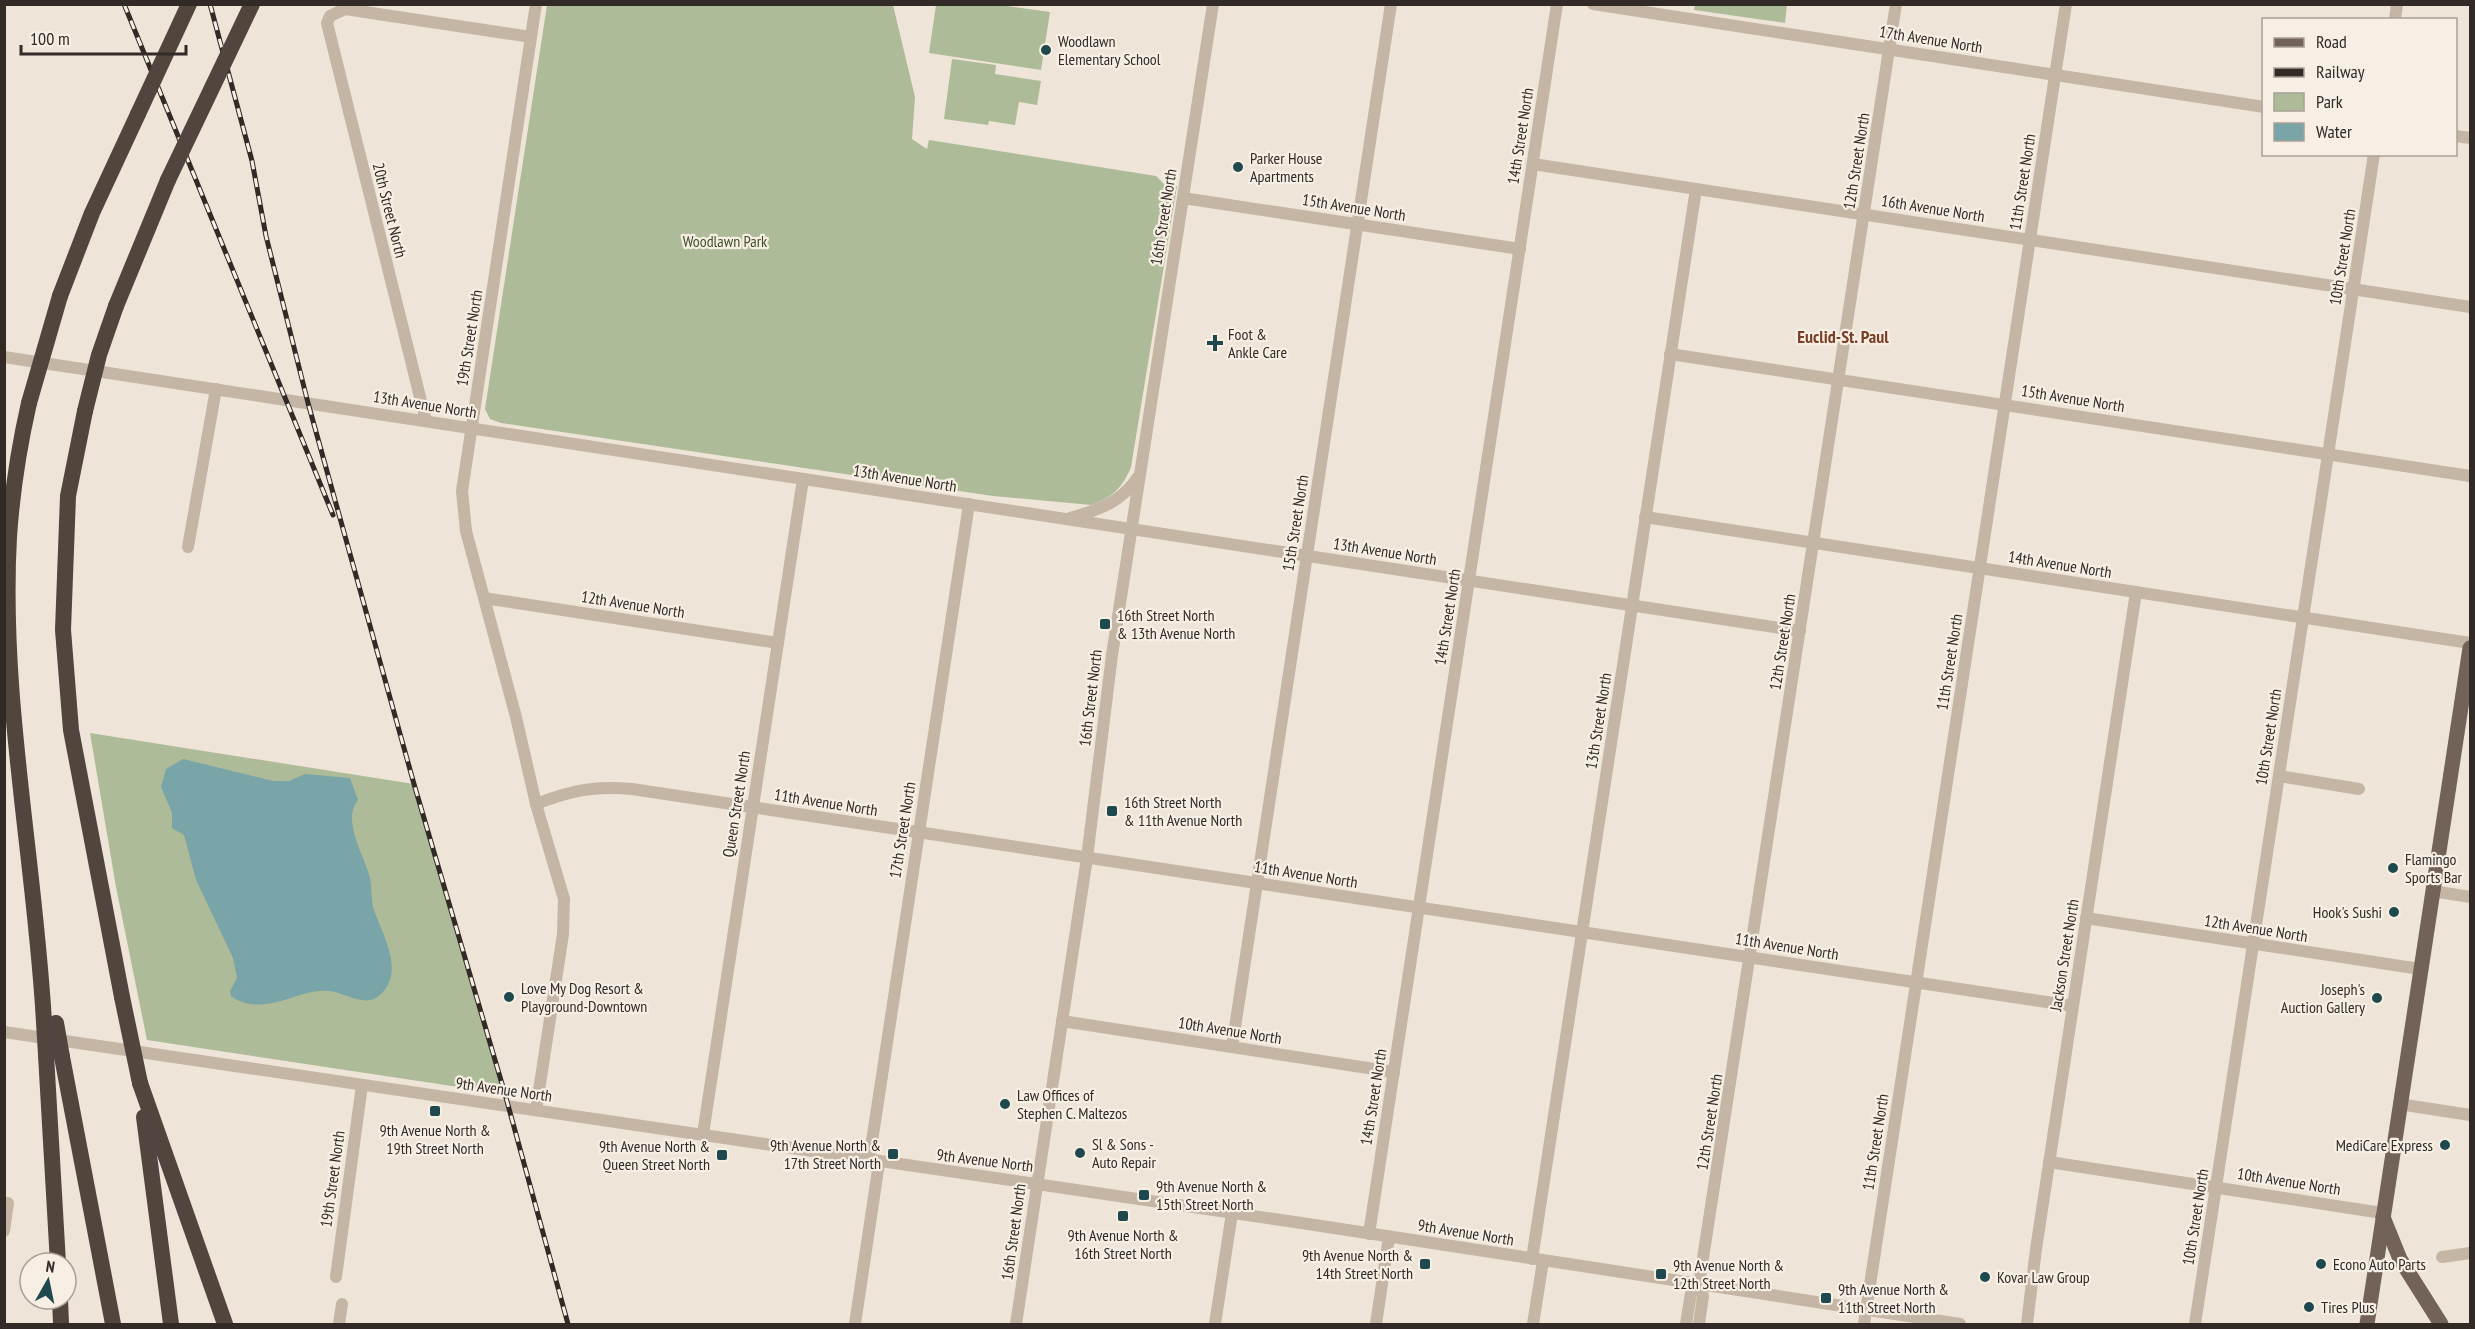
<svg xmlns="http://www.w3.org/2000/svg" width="2475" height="1329" font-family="'PT Sans Narrow',sans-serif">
  <rect width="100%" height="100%" fill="#eee5d8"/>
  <g fill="#aebb99">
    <path d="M547 5H893L915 97 912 139 927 149 929 140 1156 176 1164 184 1177 186 1131 467C1123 487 1112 498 1091 505L993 496 501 423 490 419 485 409Z"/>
    <path d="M936 5H1001L1050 12 1041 70 929 53Z"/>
    <path d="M1695 5V4L1787 5 1785 23 1694 10Z"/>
    <path d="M952 59 996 65 995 74 1041 81 1037 105 1019 102 1015 125 989 121 988 125 944 119Z"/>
    <path d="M90 733 414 784 505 1094 147 1040 116 887Z"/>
  </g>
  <path fill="#79a4a8" d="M183 759 273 781H289L305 774 350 778 358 800C341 820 365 857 370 878 372 888 371 901 374 910 382 934 406 972 380 995 365 1009 345 992 328 991 318 990 307 993 297 996 276 1003 250 1011 231 996L230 991 237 978 233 958 196 880 184 835 172 828V813L161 787 166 769Z"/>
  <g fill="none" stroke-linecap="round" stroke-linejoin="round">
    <g stroke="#c5b5a5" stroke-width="12">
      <path d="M1593 4 2264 107"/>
      <path d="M2395 20 2397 4"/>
      <path d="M2456 136 2470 138"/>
      <path d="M1533 164 2470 307"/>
      <path d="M1183 198 1520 249"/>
      <path d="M1670 354 2470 476"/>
      <path d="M4 357 1800 631"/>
      <path d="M426 421 327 23 330 16 345 9 531 37"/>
      <path d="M1645 517 2470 643"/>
      <path d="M1070 518C1098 510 1121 503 1138 477"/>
      <path d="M188 547 216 389"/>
      <path d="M484 598 778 643"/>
      <path d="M2279 776 2359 789"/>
      <path d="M536 804C572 790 594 786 632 789L2073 1006"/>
      <path d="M2432 891 2470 897"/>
      <path d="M2086 918 2420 969"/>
      <path d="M1062 1021 1394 1072"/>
      <path d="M4 1032 1308 1224 1960 1324"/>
      <path d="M1232 1047 1391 4"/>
      <path d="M2399 1104 2470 1115"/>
      <path d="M536 1110 563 934 564 899 536 804 516 717 466 531 462 491 536 4"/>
      <path d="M703 1134 803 479"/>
      <path d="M869 1161 969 504"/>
      <path d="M2049 1162 2382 1213"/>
      <path d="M4 1203H8L4 1231"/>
      <path d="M1369 1234 1557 4"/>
      <path d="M2442 1257 2470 1253"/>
      <path d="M1532 1259 1696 189"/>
      <path d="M336 1277 362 1085"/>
      <path d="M339 1324 342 1304"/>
      <path d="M855 1324 879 1163"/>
      <path d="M1016 1324 1087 858 1112 655 1213 4"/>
      <path d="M1215 1324 1232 1213"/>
      <path d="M1376 1324 1389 1237"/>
      <path d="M1533 1324 1543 1261"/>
      <path d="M1686 1324 1691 1293 1699 1284"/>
      <path d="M1699 1324 1703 1296 1699 1284 1896 4"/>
      <path d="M1864 1324 2066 4"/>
      <path d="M2027 1324 2036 1249 2136 592"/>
      <path d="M2195 1324 2374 154"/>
    </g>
    <g stroke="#726258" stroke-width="15">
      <path d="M2383 1217 2400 1259 2441 1324"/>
      <path d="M2367 1324 2470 648"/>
    </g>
    <g stroke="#51453d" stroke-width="16">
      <path d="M60 296 92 213 138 114"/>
      <path d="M116 306 168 180"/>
      <path d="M29 403C19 447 12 492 9 537 0 699 35 860 44 1022"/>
      <path d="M85 411 68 496 63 630 71 730 122 997"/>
      <path d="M46 1055 58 1263"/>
      <path d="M62 1057 113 1324"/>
      <path d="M140 1083 225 1324"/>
      <path d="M144 1117 171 1324"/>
      <path d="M60 1299 61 1324"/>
    </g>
    <defs>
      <g id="rail">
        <path d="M124 4 333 515"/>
        <path d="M210 4 252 161 266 236 308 403 414 784 505 1094 568 1324"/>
      </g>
    </defs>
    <use href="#rail" stroke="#312a26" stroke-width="5"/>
    <use href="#rail" stroke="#f7efe3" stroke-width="3" stroke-dasharray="9" stroke-linecap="butt"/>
    <g stroke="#51453d" stroke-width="16">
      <path d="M138 114 189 4"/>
      <path d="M168 180 252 4"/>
      <path d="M29 403 60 296"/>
      <path d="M85 411 99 355 116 306"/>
      <path d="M122 997 140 1083"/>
      <path d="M44 1022 46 1055"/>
      <path d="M56 1023 62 1057"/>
    </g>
  </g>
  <g fill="#1f494f" stroke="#f7efe3" stroke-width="2">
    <circle cx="1046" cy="50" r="6"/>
    <circle cx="1238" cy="167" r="6"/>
    <path d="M1212 334h6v6h6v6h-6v6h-6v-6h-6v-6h6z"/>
    <rect x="1099" y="618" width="12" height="12" rx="3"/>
    <rect x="1106" y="805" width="12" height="12" rx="3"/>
    <circle cx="2393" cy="868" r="6"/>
    <circle cx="2394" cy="912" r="6"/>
    <circle cx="509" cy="997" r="6"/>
    <circle cx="2377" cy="998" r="6"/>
    <circle cx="1005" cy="1104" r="6"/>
    <rect x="429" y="1105" width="12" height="12" rx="3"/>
    <circle cx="2445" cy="1145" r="6"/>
    <circle cx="1080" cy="1153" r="6"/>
    <rect x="887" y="1148" width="12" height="12" rx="3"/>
    <rect x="716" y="1149" width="12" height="12" rx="3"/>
    <rect x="1138" y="1189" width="12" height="12" rx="3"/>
    <rect x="1117" y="1210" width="12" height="12" rx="3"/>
    <rect x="1419" y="1258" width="12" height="12" rx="3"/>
    <circle cx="2321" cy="1264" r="6"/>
    <rect x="1655" y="1268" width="12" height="12" rx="3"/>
    <circle cx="1985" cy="1277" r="6"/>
    <rect x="1820" y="1292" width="12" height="12" rx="3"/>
    <circle cx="2309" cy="1307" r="6"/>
  </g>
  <g text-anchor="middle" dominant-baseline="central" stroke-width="4.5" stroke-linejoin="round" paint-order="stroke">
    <g font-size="16" fill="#312a26" stroke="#f7efe3">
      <text transform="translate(1931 39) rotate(9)">17th Avenue North</text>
      <text transform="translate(1520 136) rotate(-81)">14th Street North</text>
      <text transform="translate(1856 161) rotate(-81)">12th Street North</text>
      <text transform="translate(2022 182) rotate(-81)">11th Street North</text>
      <text transform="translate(1354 207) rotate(9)">15th Avenue North</text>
      <text transform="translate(1933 208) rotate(9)">16th Avenue North</text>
      <text transform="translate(390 210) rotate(76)">20th Street North</text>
      <text transform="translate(1163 217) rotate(-81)">16th Street North</text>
      <text transform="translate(2342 257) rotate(-81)">10th Street North</text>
      <text transform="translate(469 338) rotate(-81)">19th Street North</text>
      <text transform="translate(2073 398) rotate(9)">15th Avenue North</text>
      <text transform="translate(425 404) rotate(9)">13th Avenue North</text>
      <text transform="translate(905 478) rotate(9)">13th Avenue North</text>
      <text transform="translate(1295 523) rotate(-81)">15th Street North</text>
      <text transform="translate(1385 551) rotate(9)">13th Avenue North</text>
      <text transform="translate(2060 564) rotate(9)">14th Avenue North</text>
      <text transform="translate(633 604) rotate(9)">12th Avenue North</text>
      <text transform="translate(1447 617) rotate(-81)">14th Street North</text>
      <text transform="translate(1782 642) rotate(-81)">12th Street North</text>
      <text transform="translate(1949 662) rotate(-81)">11th Street North</text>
      <text transform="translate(1090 698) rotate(-83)">16th Street North</text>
      <text transform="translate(1598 721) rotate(-81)">13th Street North</text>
      <text transform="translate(2268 737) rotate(-81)">10th Street North</text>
      <text transform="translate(826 802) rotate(9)">11th Avenue North</text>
      <text transform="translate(736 804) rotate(-81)">Queen Street North</text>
      <text transform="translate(902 830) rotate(-81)">17th Street North</text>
      <text transform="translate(1306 874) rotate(9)">11th Avenue North</text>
      <text transform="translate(2256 928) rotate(9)">12th Avenue North</text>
      <text transform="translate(1787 946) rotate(9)">11th Avenue North</text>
      <text transform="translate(2064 955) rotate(-81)">Jackson Street North</text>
      <text transform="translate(1230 1030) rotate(9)">10th Avenue North</text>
      <text transform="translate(504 1089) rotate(8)">9th Avenue North</text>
      <text transform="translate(1373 1097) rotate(-81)">14th Street North</text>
      <text transform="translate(1709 1122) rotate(-81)">12th Street North</text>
      <text transform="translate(1875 1142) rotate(-81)">11th Street North</text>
      <text transform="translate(985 1160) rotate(7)">9th Avenue North</text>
      <text transform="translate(332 1179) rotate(-82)">19th Street North</text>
      <text transform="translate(2289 1181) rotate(9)">10th Avenue North</text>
      <text transform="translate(2195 1217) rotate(-81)">10th Street North</text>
      <text transform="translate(1013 1232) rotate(-82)">16th Street North</text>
      <text transform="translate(1466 1232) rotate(9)">9th Avenue North</text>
    </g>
    <g font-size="16" fill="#312a26" stroke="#f7efe3" text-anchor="start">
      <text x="1058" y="41">Woodlawn<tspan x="1058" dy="18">Elementary School</tspan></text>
      <text x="1250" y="158">Parker House<tspan x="1250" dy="18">Apartments</tspan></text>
      <text x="1228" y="334">Foot &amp;<tspan x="1228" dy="18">Ankle Care</tspan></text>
      <text x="1117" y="615">16th Street North<tspan x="1117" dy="18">&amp; 13th Avenue North</tspan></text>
      <text x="1124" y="802">16th Street North<tspan x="1124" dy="18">&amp; 11th Avenue North</tspan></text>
      <text x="2405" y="859">Flamingo<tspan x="2405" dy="18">Sports Bar</tspan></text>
      <text x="2382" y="912" text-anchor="end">Hook's Sushi</text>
      <text x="521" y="988">Love My Dog Resort &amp;<tspan x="521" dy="18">Playground-Downtown</tspan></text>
      <text x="2365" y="989" text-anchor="end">Joseph's<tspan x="2365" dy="18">Auction Gallery</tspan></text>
      <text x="1017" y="1095">Law Offices of<tspan x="1017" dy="18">Stephen C. Maltezos</tspan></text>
      <text x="435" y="1130" text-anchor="middle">9th Avenue North &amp;<tspan x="435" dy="18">19th Street North</tspan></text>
      <text x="1092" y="1144">Sl &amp; Sons -<tspan x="1092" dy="18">Auto Repair</tspan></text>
      <text x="881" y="1145" text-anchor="end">9th Avenue North &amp;<tspan x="881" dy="18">17th Street North</tspan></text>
      <text x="2433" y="1145" text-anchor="end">MediCare Express</text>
      <text x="710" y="1146" text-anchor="end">9th Avenue North &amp;<tspan x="710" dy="18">Queen Street North</tspan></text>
      <text x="1156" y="1186">9th Avenue North &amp;<tspan x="1156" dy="18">15th Street North</tspan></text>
      <text x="1123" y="1235" text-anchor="middle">9th Avenue North &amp;<tspan x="1123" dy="18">16th Street North</tspan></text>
      <text x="1413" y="1255" text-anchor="end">9th Avenue North &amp;<tspan x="1413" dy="18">14th Street North</tspan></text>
      <text x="2333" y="1264">Econo Auto Parts</text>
      <text x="1673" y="1265">9th Avenue North &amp;<tspan x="1673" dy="18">12th Street North</tspan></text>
      <text x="1997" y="1277">Kovar Law Group</text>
      <text x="1838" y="1289">9th Avenue North &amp;<tspan x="1838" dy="18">11th Street North</tspan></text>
      <text x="2321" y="1307">Tires Plus</text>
    </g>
    <g font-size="16" fill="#3f4d2c" stroke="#f7efe3">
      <text x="725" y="241">Woodlawn Park</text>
    </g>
    <g font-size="18" font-weight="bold" fill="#793e26" stroke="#f7efe3">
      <text x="1843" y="336">Euclid-St. Paul</text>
    </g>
  </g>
  <rect width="2475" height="1329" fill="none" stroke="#312a26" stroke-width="12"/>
  <rect x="2262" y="18" width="195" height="138" fill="#f7efe3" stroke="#a8a097" stroke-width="1.5"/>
  <rect x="2274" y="38" width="30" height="9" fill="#726258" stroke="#a8a097" stroke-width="1.5"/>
  <text x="2316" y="48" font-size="18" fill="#312a26">Road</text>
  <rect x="2274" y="68" width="30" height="9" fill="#312a26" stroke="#a8a097" stroke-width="1.5"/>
  <text x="2316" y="78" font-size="18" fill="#312a26">Railway</text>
  <rect x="2274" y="93" width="30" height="18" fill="#aebb99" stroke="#a8a097" stroke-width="1.5"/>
  <text x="2316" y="108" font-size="18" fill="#312a26">Park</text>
  <rect x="2274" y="123" width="30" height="18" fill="#79a4a8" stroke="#a8a097" stroke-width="1.5"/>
  <text x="2316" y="138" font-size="18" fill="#312a26">Water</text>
  <g transform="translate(48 1281) rotate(9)"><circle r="28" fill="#f7efe3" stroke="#a8a097" stroke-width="1.5"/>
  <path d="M0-4.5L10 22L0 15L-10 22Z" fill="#1f494f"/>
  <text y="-9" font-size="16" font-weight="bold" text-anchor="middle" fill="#312a26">N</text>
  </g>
  <path d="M21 45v9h165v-9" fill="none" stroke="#312a26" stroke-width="3"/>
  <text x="30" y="45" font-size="18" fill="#312a26" stroke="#f7efe3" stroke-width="4.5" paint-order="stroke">100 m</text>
</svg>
